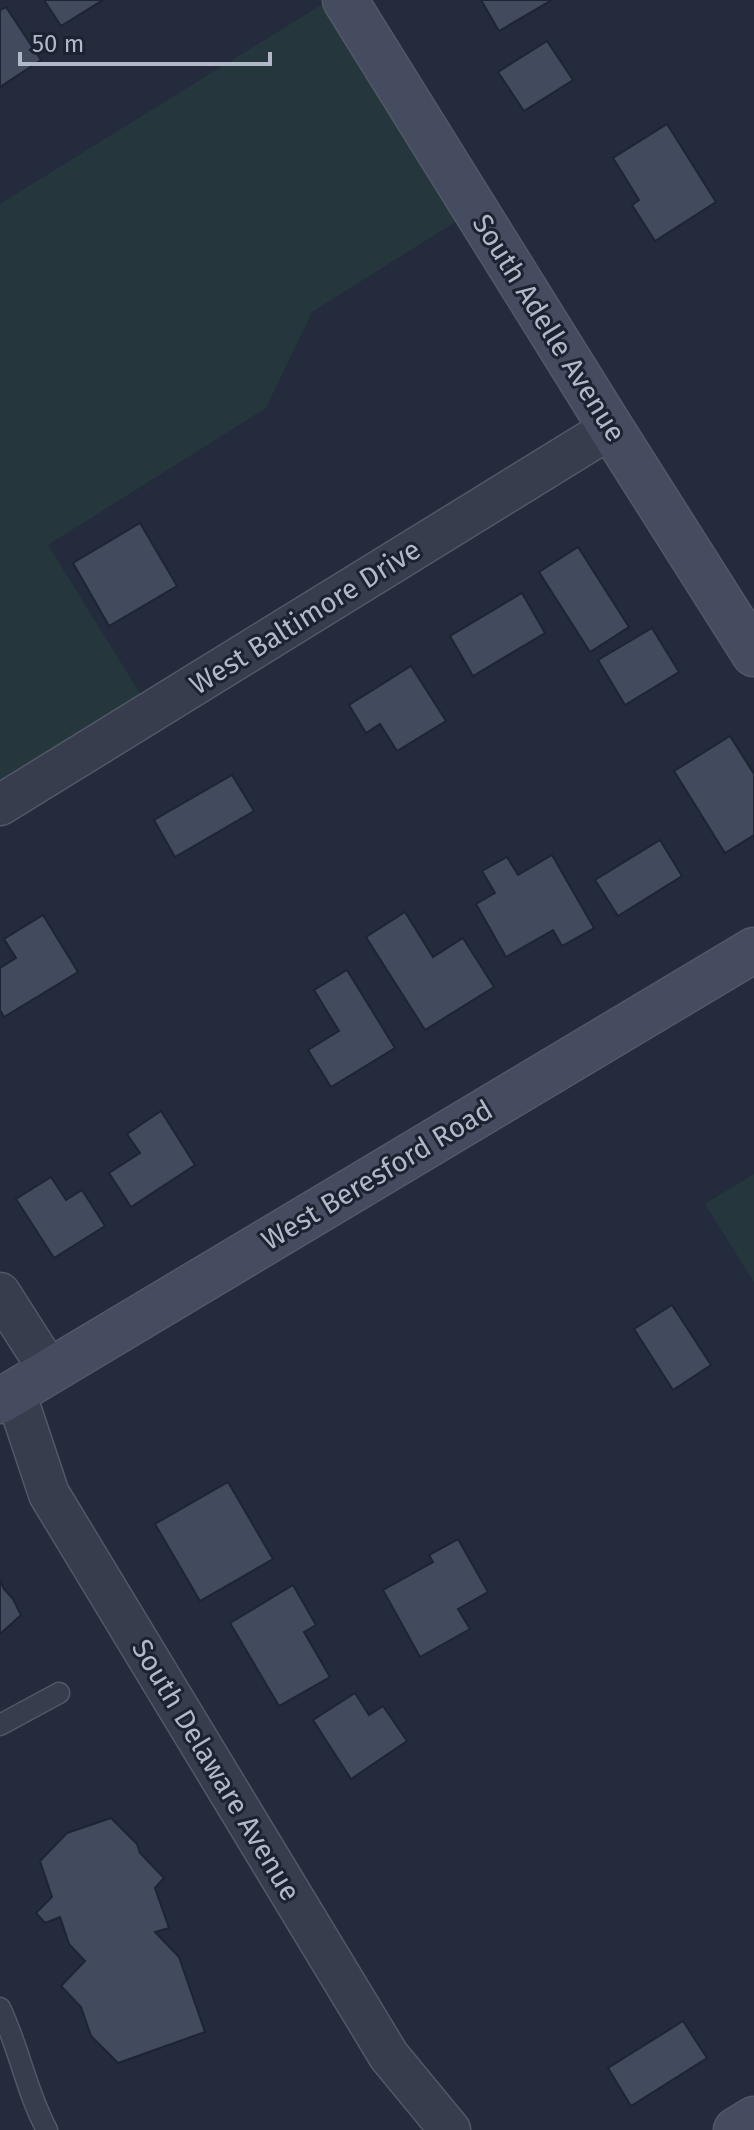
<svg xmlns="http://www.w3.org/2000/svg" width="754" height="2130" font-family="'Fira Sans',sans-serif">
  <rect width="100%" height="100%" fill="#232b3c"/>
  <g fill="#25373d">
    <path d="M326 2 460 219 312 312 266 408 48 545 141 695 0 783V204Z"/>
    <path d="M754 1174V1282L705 1204Z"/>
  </g>
  <g fill="#424a5e" stroke="#1e2433" stroke-width="2">
    <path d="M44 0H103L61 26Z"/>
    <path d="M481 0H552L499 31Z"/>
    <path d="M6 7 41 60 0 87V10Z"/>
    <path d="M547 41 573 80 524 111 498 72Z"/>
    <path d="M667 124 716 202 655 241 632 205 639 200 613 158Z"/>
    <path d="M140 523 177 586 109 626 73 563Z"/>
    <path d="M578 547 629 627 590 652 539 572Z"/>
    <path d="M522 593 545 633 473 676 450 636Z"/>
    <path d="M652 628 679 672 625 705 598 660Z"/>
    <path d="M411 666 446 721 397 751 380 724 366 733 349 705Z"/>
    <path d="M730 736 754 774V835L725 853 674 771Z"/>
    <path d="M232 775 254 811 175 857 154 820Z"/>
    <path d="M660 840 682 876 618 916 595 880Z"/>
    <path d="M552 855 594 928 562 946 553 930 506 957 476 904 495 893 482 871 507 857 518 875Z"/>
    <path d="M405 912 433 957 463 938 494 987 425 1030 366 937Z"/>
    <path d="M43 915 78 972 4 1017 0 1010V968L16 958 4 939Z"/>
    <path d="M347 970 395 1048 331 1087 308 1050 339 1031 314 990Z"/>
    <path d="M161 1111 195 1165 131 1207 109 1173 140 1153 127 1134Z"/>
    <path d="M51 1177 66 1200 82 1190 105 1226 54 1258 16 1199Z"/>
    <path d="M672 1305 711 1365 673 1390 634 1329Z"/>
    <path d="M228 1482 273 1559 200 1601 155 1524Z"/>
    <path d="M458 1539 488 1592 458 1609 470 1629 420 1657 383 1590 433 1562 429 1555Z"/>
    <path d="M0 1580 4 1589 13 1599 21 1615 0 1634Z"/>
    <path d="M293 1585 316 1625 304 1632 330 1677 279 1706 230 1623Z"/>
    <path d="M355 1693 369 1715 383 1706 407 1741 351 1779 313 1720Z"/>
    <path d="M111 1818 137 1844 140 1853 164 1878 155 1888 169 1928 155 1932 179 1957 205 2032 118 2063 91 2036 81 2007 61 1986 85 1961 69 1944 60 1917 45 1923 36 1913 52 1897 40 1861 67 1833Z"/>
    <path d="M683 2021 707 2058 631 2106 608 2068Z"/>
  </g>
  <g fill="none" stroke-linecap="round" stroke-linejoin="round">
    <defs>
      <g id="lane">
        <path d="M0 1725 59 1693"/>
        <path d="M0 2008C19 2047 26 2091 47 2130"/>
      </g>
      <g id="street">
        <path d="M0 805 611 428"/>
        <path d="M0 1293 49 1370"/>
        <path d="M15 1392 49 1494 389 2056 450 2130"/>
      </g>
      <g id="secondary">
        <path d="M345 0 611 428 754 654"/>
        <path d="M0 1401 754 950"/>
        <path d="M736 2130 754 2119"/>
      </g>
    </defs>
    <use href="#lane" stroke="#525867" stroke-width="23"/>
    <use href="#street" stroke="#525867" stroke-width="43"/>
    <use href="#secondary" stroke="#525867" stroke-width="47"/>
    <use href="#lane" stroke="#373d4c" stroke-width="20"/>
    <use href="#street" stroke="#373d4c" stroke-width="40"/>
    <use href="#secondary" stroke="#454c5f" stroke-width="44"/>
  </g>
  <g text-anchor="middle" dominant-baseline="central" stroke-width="6" stroke-linejoin="round" paint-order="stroke">
    <g font-size="28" fill="#b2b8c7" stroke="#1c2231">
      <text transform="translate(549 328) rotate(58)">South Adelle Avenue</text>
      <text transform="translate(305 617) rotate(-32)">West Baltimore Drive</text>
      <text transform="translate(377 1175) rotate(-31)">West Beresford Road</text>
      <text transform="translate(216 1770) rotate(59)">South Delaware Avenue</text>
    </g>
  </g>
  <path d="M20 52v12h250v-12" fill="none" stroke="#b2b8c7" stroke-width="4"/>
  <text x="32" y="52" font-size="24" fill="#b2b8c7" stroke="#1c2231" stroke-width="6" paint-order="stroke">50 m</text>
</svg>
